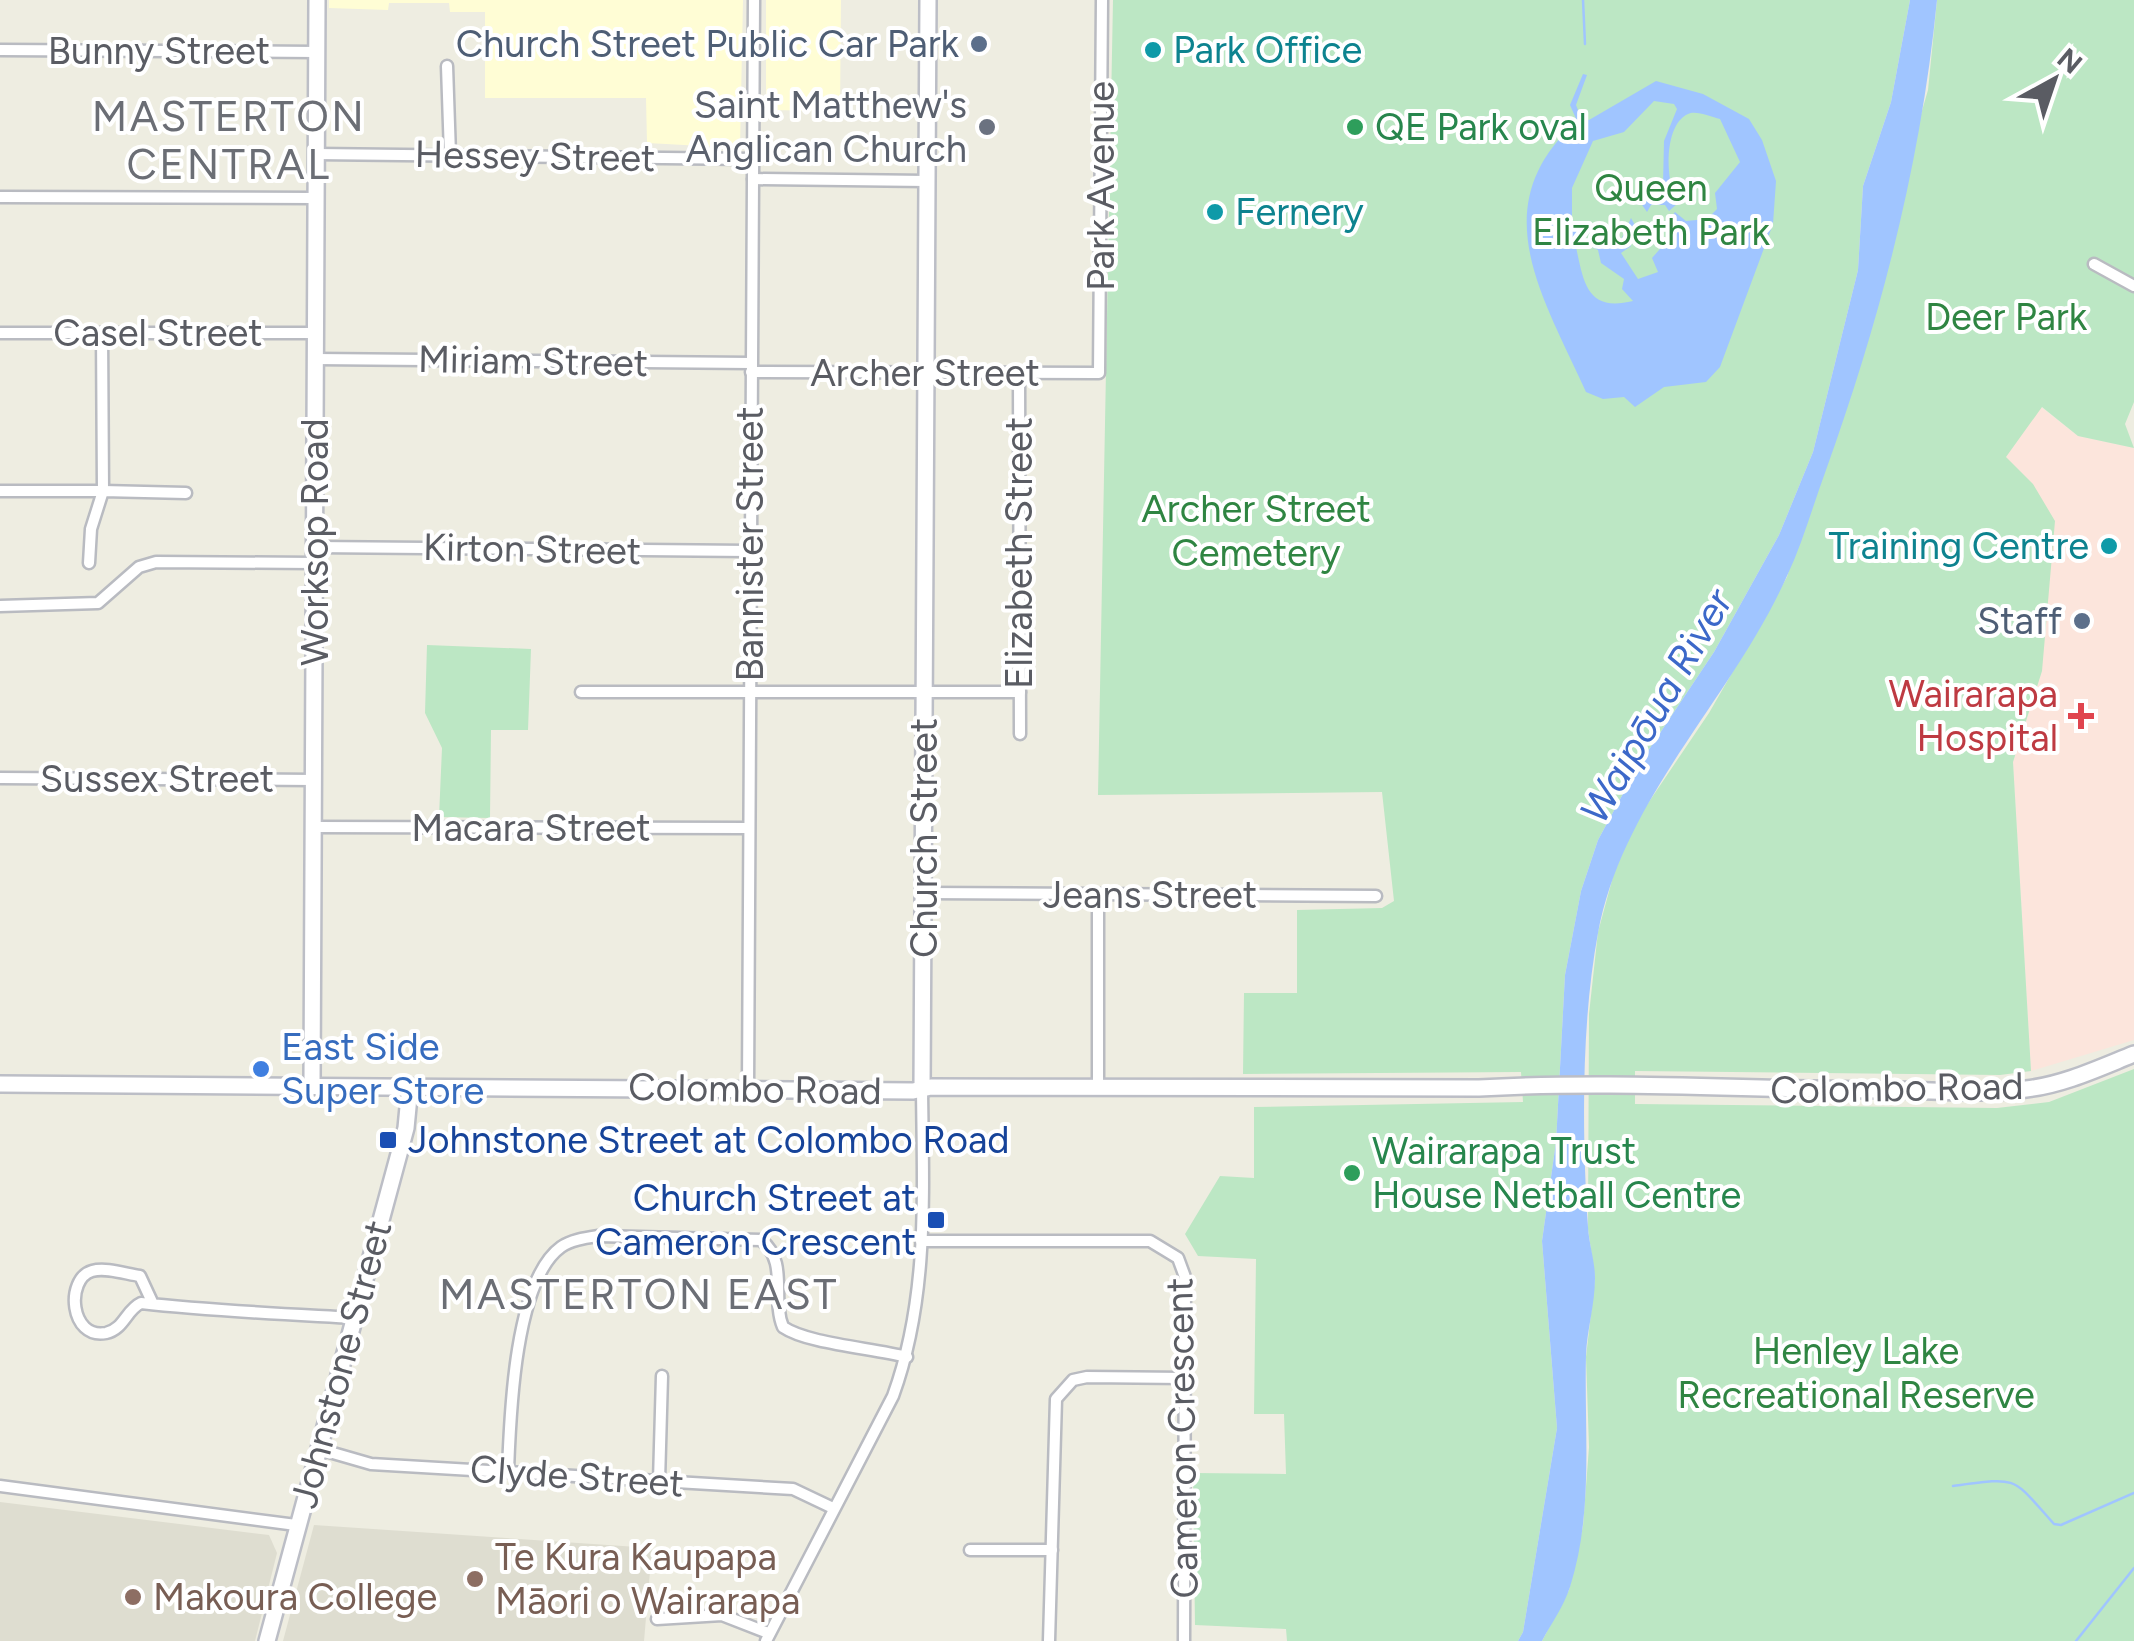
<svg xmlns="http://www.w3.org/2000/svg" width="2134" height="1641" font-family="Figtree,sans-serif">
  <rect width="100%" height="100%" fill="#eeede1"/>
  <g fill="#fffdd5">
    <path d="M329 0H743L740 148 647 143 646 98H485V12H450L449 3H389L388 10 329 8Z"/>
    <path d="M766 0H841L840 111 766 110Z"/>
  </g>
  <g fill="#deddd0">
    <path d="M0 1502 269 1535 277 1553 255 1641H0Z"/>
    <path d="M314 1525 652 1548 644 1641H283Z"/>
  </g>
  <path fill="#fce5dc" d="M2041 407 2078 436 2134 448V1040L2031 1071 2013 762 2042 671 2006 457Z"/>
  <g fill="#bce7c4">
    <path d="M1113 0H1910L1891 102 1863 186 1858 270 1813 452 1779 535 1714 652 1638 766 1598 840 1581 891 1565 975 1556 1142 1542 1241 1557 1428 1523 1632 1518 1641H1287L1286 1629 1195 1625 1193 1473 1286 1474 1284 1414H1254L1256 1259 1198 1256 1185 1234 1220 1176 1254 1178V1107L1523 1102 1521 1072 1243 1074 1244 993H1297V910L1382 908 1394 901 1382 792 1098 795Z"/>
    <path d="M1937 0H2134V402L2125 424 2134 448 2078 436 2042 407 2006 457 2033 484 2055 521 2042 671 2013 762 2031 1071 2000 1075 1635 1071V1104L1997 1108 2049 1102 2134 1069V1641H1542L1569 1590 1583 1526 1589 1447 1586 1357 1595 1278 1588 1229 1589 1014 1598 932 1614 873 1636 821 1709 713 1787 577 1928 90Z"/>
    <path d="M427 645 531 649 528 730H491L490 818 439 817 442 748 425 713Z"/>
  </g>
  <g fill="#a0c5ff" fill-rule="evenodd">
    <path d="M1910 0H1937C1921 162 1881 317 1826 470 1813 505 1803 542 1787 576 1732 699 1623 798 1598 933 1581 1023 1582 1135 1588 1227 1589 1244 1595 1261 1595 1278 1595 1304 1587 1330 1586 1355 1584 1434 1594 1511 1570 1587 1564 1606 1551 1624 1542 1641H1518L1523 1632 1557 1428 1542 1241 1556 1142 1565 975 1581 891 1598 840 1638 766 1714 652 1779 535 1813 452 1858 270 1863 186 1891 102Z"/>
    <path d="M1583 74 1587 75 1576 105 1580 115 1589 120 1656 81 1703 94 1749 119 1762 140 1776 181 1773 224 1720 367 1706 382 1664 387 1635 407 1624 397 1603 399 1586 392C1543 296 1482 206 1577 121L1570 105ZM1654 101 1674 104 1677 109 1664 141 1663 184 1640 202 1647 212 1651 205H1665L1669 211 1678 203C1665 184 1663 125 1688 114 1696 110 1711 117 1720 119L1740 162 1715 193 1717 209 1707 219 1686 221 1675 212 1672 216 1681 225 1652 258 1658 272 1638 279 1621 253 1631 246 1628 237 1642 238 1631 218 1620 242 1590 244 1572 223V188L1593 141 1624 132ZM1582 242 1598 250 1601 263 1624 279 1622 289 1633 301C1588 312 1584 285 1576 247Z"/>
  </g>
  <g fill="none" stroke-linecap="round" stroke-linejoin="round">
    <g stroke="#a0c5ff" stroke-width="2.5">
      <path d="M1583 0 1585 44"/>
      <path d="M1953 1486C2020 1477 2011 1476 2054 1524L2061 1525 2134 1493"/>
      <path d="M2076 1641 2134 1568"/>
    </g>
    <defs>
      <g id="street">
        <path d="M0 50 317 52"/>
        <path d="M447 66 450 155"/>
        <path d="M316 154 753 159"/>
        <path d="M753 179 927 181"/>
        <path d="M0 197 316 198"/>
        <path d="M2094 264 2134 286"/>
        <path d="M0 333H315"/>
        <path d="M315 359 751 363"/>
        <path d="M751 372 1099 373 1102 0"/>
        <path d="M1019 373 1020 734"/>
        <path d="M0 491H103L102 333"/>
        <path d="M314 547 750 551"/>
        <path d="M89 563 91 529 103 491 186 493"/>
        <path d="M0 606 98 603 139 567 156 562 314 563"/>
        <path d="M581 692H1020"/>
        <path d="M0 778 314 780"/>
        <path d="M313 827 748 828"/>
        <path d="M924 893 1376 896"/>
        <path d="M748 1088 754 0"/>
        <path d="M1098 1089V895"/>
        <path d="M921 1241H1150L1178 1258 1185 1277 1184 1641"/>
        <path d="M153 1304 140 1276C126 1274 106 1267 92 1271 65 1279 70 1340 106 1333 124 1329 126 1310 141 1303 212 1311 284 1314 355 1318"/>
        <path d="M319 1449 371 1464 793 1489 833 1508"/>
        <path d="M508 1471C510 1418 514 1281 561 1247 571 1240 585 1238 598 1236L761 1240C789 1262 771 1298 783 1327 808 1344 873 1348 907 1357"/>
        <path d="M659 1481 662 1376"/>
        <path d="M0 1486 296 1525"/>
        <path d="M970 1550H1052"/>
        <path d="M657 1619 722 1615 768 1633"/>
        <path d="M766 1641 893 1396C929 1297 923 1193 922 1089"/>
        <path d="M1049 1641 1056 1399 1073 1380 1087 1377 1185 1378"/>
      </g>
      <g id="secondary">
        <path d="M0 1084 913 1091 931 1087 1479 1088C1615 1080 1752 1090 1889 1090 1934 1090 1981 1095 2026 1089 2063 1085 2099 1068 2134 1054"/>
        <path d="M312 1085 317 0"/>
        <path d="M922 1089 928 0"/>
        <path d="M267 1641 406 1128 410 1086"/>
      </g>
    </defs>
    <use href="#street" stroke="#b9bbc1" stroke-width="15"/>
    <use href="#secondary" stroke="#bcbec6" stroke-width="20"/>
    <use href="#street" stroke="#fff" stroke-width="10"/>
    <use href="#secondary" stroke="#fff" stroke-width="15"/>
  </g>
  <g fill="#5c6f8a" stroke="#fff" stroke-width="4">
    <circle cx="979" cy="44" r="10"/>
    <circle cx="2082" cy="621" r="10"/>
  </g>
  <g fill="#0f9aa8" stroke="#fff" stroke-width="4">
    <circle cx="1153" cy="50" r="10"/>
    <circle cx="1215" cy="212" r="10"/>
    <circle cx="2109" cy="546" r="10"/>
  </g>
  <circle fill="#6b7280" stroke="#fff" stroke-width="4" cx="987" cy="127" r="10"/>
  <g fill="#2e9e5b" stroke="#fff" stroke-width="4">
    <circle cx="1355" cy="127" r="10"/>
    <circle cx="1352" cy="1173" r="10"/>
  </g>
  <path fill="#e0444e" stroke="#fff" stroke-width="4" d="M2076 701h10v10h10v10h-10v10h-10v-10h-10v-10h10z"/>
  <circle fill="#3f7fe0" stroke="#fff" stroke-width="4" cx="261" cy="1069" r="10"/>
  <g fill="#1a4fb4" stroke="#fff" stroke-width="4">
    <rect x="378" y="1130" width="20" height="20" rx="5"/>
    <rect x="926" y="1210" width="20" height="20" rx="5"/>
  </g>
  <g fill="#8d6e63" stroke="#fff" stroke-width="4">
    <circle cx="475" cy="1579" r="10"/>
    <circle cx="133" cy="1597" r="10"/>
  </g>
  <g text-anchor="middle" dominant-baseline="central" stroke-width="8" stroke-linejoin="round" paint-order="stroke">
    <g font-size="38" fill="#4e5e75" stroke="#fff" text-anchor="end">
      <text x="959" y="44">Church Street Public Car Park</text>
      <text x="2062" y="621">Staff</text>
    </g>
    <g font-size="38" fill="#0d838f" stroke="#fff" text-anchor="start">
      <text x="1173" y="50">Park Office</text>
      <text x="1235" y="212">Fernery</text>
      <text x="2089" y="546" text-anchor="end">Training Centre</text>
    </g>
    <g font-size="38" fill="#5a5c63" stroke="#fff">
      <text x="159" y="51">Bunny Street</text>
      <text transform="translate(535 156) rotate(1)">Hessey Street</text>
      <text transform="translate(1101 186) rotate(-90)">Park Avenue</text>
      <text x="158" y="333">Casel Street</text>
      <text transform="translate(533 361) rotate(1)">Miriam Street</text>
      <text x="925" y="373">Archer Street</text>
      <text transform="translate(315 542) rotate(-90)">Worksop Road</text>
      <text transform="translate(750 544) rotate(-90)">Bannister Street</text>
      <text transform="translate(532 549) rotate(1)">Kirton Street</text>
      <text transform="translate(1019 553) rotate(-90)">Elizabeth Street</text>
      <text x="157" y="779">Sussex Street</text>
      <text x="531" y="828">Macara Street</text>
      <text transform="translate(924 838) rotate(-90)">Church Street</text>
      <text x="1150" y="895">Jeans Street</text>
      <text transform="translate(1897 1088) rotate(-1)">Colombo Road</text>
      <text transform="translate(755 1089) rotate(1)">Colombo Road</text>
      <text transform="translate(341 1364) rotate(-75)">Johnstone Street</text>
      <text transform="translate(1182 1438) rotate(-91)">Cameron Crescent</text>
      <text transform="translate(577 1476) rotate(4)">Clyde Street</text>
    </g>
    <g font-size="38" fill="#5b616d" stroke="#fff" text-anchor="end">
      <text x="967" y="105">Saint Matthew's<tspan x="967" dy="44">Anglican Church</tspan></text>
    </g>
    <g font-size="38" fill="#27864d" stroke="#fff" text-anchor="start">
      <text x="1375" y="127">QE Park oval</text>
      <text x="1372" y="1151">Wairarapa Trust<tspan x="1372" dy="44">House Netball Centre</tspan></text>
    </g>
    <g font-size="38" fill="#2f8542" stroke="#fff">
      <text x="1651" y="188">Queen<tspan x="1651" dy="44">Elizabeth Park</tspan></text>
      <text x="2006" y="317">Deer Park</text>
      <text x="1256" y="509">Archer Street<tspan x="1256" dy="44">Cemetery</tspan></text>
      <text x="1856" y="1351">Henley Lake<tspan x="1856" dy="44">Recreational Reserve</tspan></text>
    </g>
    <g font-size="38" fill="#be3a42" stroke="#fff" text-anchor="end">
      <text x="2058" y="694">Wairarapa<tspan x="2058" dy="44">Hospital</tspan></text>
    </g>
    <g font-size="38" fill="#366cbe" stroke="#fff" text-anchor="start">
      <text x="281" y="1047">East Side<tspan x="281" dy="44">Super Store</tspan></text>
    </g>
    <g font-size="38" fill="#164399" stroke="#fff" text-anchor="start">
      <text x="408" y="1140">Johnstone Street at Colombo Road</text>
      <text x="916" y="1198" text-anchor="end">Church Street at<tspan x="916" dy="44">Cameron Crescent</tspan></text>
    </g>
    <g font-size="38" fill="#785e54" stroke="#fff" text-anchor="start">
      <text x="495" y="1557">Te Kura Kaupapa<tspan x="495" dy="44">Māori o Wairarapa</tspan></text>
      <text x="153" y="1597">Makoura College</text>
    </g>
    <g font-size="40" font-style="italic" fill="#3c68c9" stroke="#fff">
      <text transform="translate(1656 706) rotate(-60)">Waipōua River</text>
    </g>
    <g font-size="42" letter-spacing="2.5" fill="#6b6e75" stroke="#fff">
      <text x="229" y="116">MASTERTON<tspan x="229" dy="48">CENTRAL</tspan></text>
      <text x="639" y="1294">MASTERTON EAST</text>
    </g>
  </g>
  <g transform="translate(2054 80) rotate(40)" stroke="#ffffff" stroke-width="8" paint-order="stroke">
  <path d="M0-8L18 38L0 25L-18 38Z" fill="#5a5c63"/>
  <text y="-15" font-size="28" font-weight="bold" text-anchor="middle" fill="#5a5c63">N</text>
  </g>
</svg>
